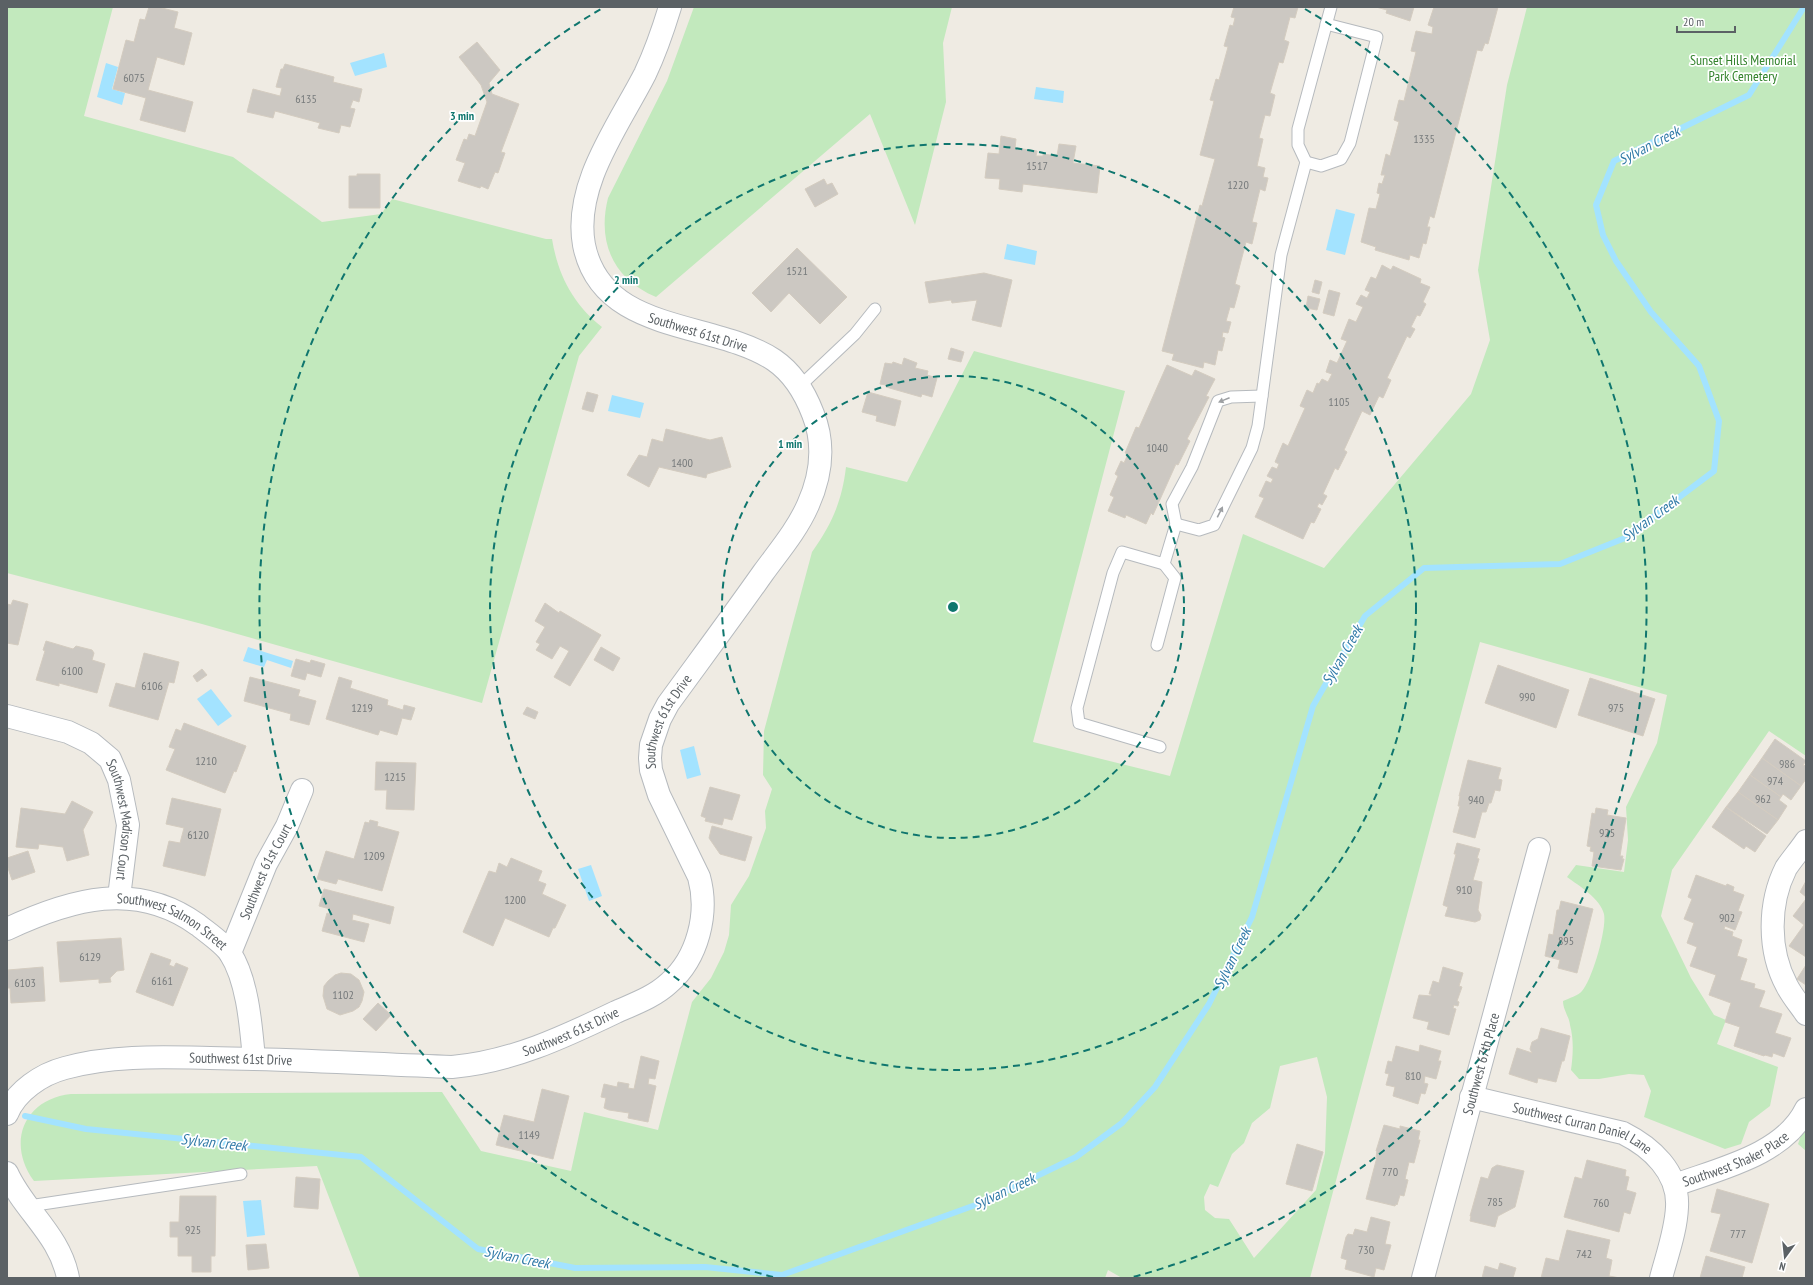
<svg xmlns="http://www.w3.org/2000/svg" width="1813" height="1285" font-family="'PT Sans Narrow',sans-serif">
  <rect width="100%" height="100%" fill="#efebe3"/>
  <g fill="#c2e9bd" fill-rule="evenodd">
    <path d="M7 7H113L84 116 233 157 322 222 381 214 392 199 546 239H552C558 275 573 304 602 327L579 356 482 703 202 624 7 573Z"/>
    <path d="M694 7H952L943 43 946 102 915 225 870 114 656 297C613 279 597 242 608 198L667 81Z"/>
    <path d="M1527 7H1806V756L1769 731 1672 870 1661 916 1691 978 1714 1015 1726 1020 1717 1044 1778 1067 1770 1106 1749 1122 1741 1144 1725 1149 1644 1117 1651 1091 1644 1075 1629 1074 1599 1079H1579L1571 1070C1573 1055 1574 1040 1570 1025 1569 1016 1563 1010 1563 1001 1569 998 1578 996 1582 991 1592 980 1607 929 1604 914 1600 898 1579 886 1567 877L1576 865 1624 872 1628 840 1626 807 1657 743 1667 695 1480 642 1310 1278H1122L1108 1270 1105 1278H360L317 1166 34 1181C6 1143 24 1099 71 1094L442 1092 481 1151 571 1171 584 1112 658 1130 692 1002 711 978 724 952 729 935 731 905 749 876 766 828 765 811 772 789 763 775 764 731 812 552C832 524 842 501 846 467L907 482 974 351 1125 391 1033 742 1170 776 1243 534 1324 568 1471 394 1490 340 1478 270 1507 85ZM1317 1057 1327 1097 1325 1153 1316 1190 1254 1258 1229 1219 1215 1218 1205 1210 1204 1197 1210 1184 1218 1187 1232 1154 1244 1143 1252 1123 1270 1108 1280 1066Z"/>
    <path d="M1806 1121V1151L1798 1144Z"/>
  </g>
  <g fill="#a3e3ff">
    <path d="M384 53 387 67 355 76 350 63Z"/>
    <path d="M106 63 118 67 112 89 125 93 122 105 97 97Z"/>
    <path d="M1036 87 1064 91 1063 103 1034 99Z"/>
    <path d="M1336 209 1355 214 1345 255 1326 250Z"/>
    <path d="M1007 244 1037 251 1035 265 1004 259Z"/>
    <path d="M612 395 644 403 640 418 608 411Z"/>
    <path d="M248 647 293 661 291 668 267 660 264 667 243 661Z"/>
    <path d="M211 689 232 716 218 726 197 699Z"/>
    <path d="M694 746 701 775 687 779 680 750Z"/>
    <path d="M591 865 602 896 589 901 578 869Z"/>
    <path d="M261 1200 265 1235 247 1237 243 1201Z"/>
  </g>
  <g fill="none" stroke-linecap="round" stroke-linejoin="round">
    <path stroke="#a3e3ff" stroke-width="6" d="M25 1116 86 1129 361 1157 478 1249 575 1268 705 1267 782 1275 981 1203 1076 1157 1122 1123 1155 1087 1209 1004 1252 917 1313 706 1365 616 1424 568 1560 564 1625 538 1714 471 1719 421 1699 366 1651 312 1616 261 1603 235 1596 205 1614 161 1749 95 1804 7"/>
  </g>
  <g fill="#ccc8c2" stroke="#d4ccc0">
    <path d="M149 7H158L178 12 174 28 192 33 184 65 157 57 148 90 193 102 185 132 140 120 146 98 113 89 126 40 134 42 140 19 145 20Z"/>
    <path d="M1234 7H1298L1295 18 1290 17 1284 40 1289 42 1283 63 1279 62 1270 93 1275 95 1270 116 1265 115 1259 138 1263 139 1257 166 1265 168 1263 177 1268 178 1265 191 1260 189 1252 222 1257 223 1252 244 1246 242 1235 284 1240 286 1234 308 1230 307 1226 321 1231 322 1228 333 1223 332 1222 337 1225 338 1222 351 1218 350 1215 365 1204 362 1203 368 1172 360 1174 354 1162 351 1200 205 1202 206 1215 159 1200 155 1214 101 1210 100 1216 79 1219 80 1228 47 1224 46 1230 25 1233 26 1235 18 1231 17Z"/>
    <path d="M1376 7H1414L1410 21 1386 13 1387 10Z"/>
    <path d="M1434 7H1498L1488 44 1485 43 1482 51 1477 50 1434 218 1430 216 1427 227H1430L1426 244 1423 243 1419 258 1410 255 1409 260 1375 250 1376 247 1361 242 1369 208 1376 209 1380 194 1377 193 1379 183 1382 184 1385 175H1381L1386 154 1390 156 1399 122 1394 120 1399 100 1404 101 1416 52 1411 51 1416 31 1432 34 1433 27 1428 25Z"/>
    <path d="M477 42 500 70 489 83 492 94 519 104 501 152 505 153 498 173 495 172 488 189 481 186 480 188 458 181 465 163 456 160 464 139 467 140 469 134 475 136 487 102 481 85 459 57Z"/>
    <path d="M285 64 334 77 333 82 362 89 359 102 353 100 350 108 355 109 350 127 341 125 339 133 318 128 320 123 275 111 273 118 247 112 253 89 280 96 282 88 276 87 281 69H283Z"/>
    <path d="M1001 136 1016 139 1015 148 1037 151 1036 156H1043V154L1057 156 1059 144 1076 146 1073 163 1100 166 1097 193 1023 184 1022 192 999 189 1000 179 985 178 988 153 999 154Z"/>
    <path d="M357 174H380V208H349V176H357Z"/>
    <path d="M824 179 827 185 832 183 838 194 815 207 805 189Z"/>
    <path d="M797 248 847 297 820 324 789 293 771 312 752 293Z"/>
    <path d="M1382 265 1391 270 1393 266 1421 279 1420 283 1430 287 1423 302 1426 304 1420 316 1417 315 1411 327 1415 329 1410 338 1407 336 1387 378 1391 380 1383 398 1379 396 1370 415 1362 411 1344 450 1347 452 1338 470 1335 468 1323 494 1327 496 1322 505 1319 503 1317 507 1321 509 1314 523 1311 522 1303 539 1255 517 1264 498 1259 496 1266 481 1271 483 1273 479 1267 476 1272 467 1277 469 1279 464 1275 462 1283 443 1288 446 1305 408 1300 406 1307 390 1313 393 1317 383 1319 384 1322 379 1328 382 1332 374 1326 372 1330 360 1337 363 1347 341 1341 339 1349 319 1356 322 1363 307 1356 304 1361 295 1367 298 1370 292 1365 290 1371 277 1376 279Z"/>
    <path d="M984 273 1012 280 1001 327 972 320 977 300 952 303 951 300 929 303 925 282Z"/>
    <path d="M1315 280 1322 282 1319 294 1312 292Z"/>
    <path d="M1329 290 1340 293 1334 316 1323 313Z"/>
    <path d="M1308 296 1320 299 1317 310 1306 308Z"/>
    <path d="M951 348 964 352 961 362 948 359Z"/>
    <path d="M904 358 917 363 915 368 928 371 927 375 937 378 932 397 922 394 921 397 886 387V385L880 384 885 363 892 364 893 362 902 365Z"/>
    <path d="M1167 365 1192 376 1195 370 1215 379 1206 396 1209 397 1187 439 1190 441 1178 465 1176 464 1153 515 1151 513 1146 524 1126 515 1125 518 1108 511 1114 497 1110 495 1118 476 1115 474 1121 461 1124 463 1128 454 1125 453 1136 427 1139 428Z"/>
    <path d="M587 392 598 395 593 412 582 409Z"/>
    <path d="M868 392 901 401 895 426 876 421 877 416 862 412Z"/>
    <path d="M666 429 710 440 722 437 731 467 707 474 706 478 659 467 649 487 627 475 639 455 647 457 652 439 663 442Z"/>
    <path d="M13 600 28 604 18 645 7 643V604L11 605Z"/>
    <path d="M545 603 559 613 560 611 601 635 570 686 554 677 569 651 560 646 552 659 536 650 540 644 536 642 545 627 535 621Z"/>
    <path d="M46 641 73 649 76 646 92 650 94 653 92 660 105 664 97 693 59 683V686L36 680 45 651 43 650Z"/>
    <path d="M601 647 620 658 613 671 594 660Z"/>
    <path d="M144 653 179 662 174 683 169 682 158 720 109 706 116 683 135 688Z"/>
    <path d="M296 659 310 663 311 660 325 664 321 677 307 673 305 680 291 676Z"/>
    <path d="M1498 665 1569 690 1556 728 1485 703Z"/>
    <path d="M202 669 207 675 197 682 193 676Z"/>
    <path d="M250 677 300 690 298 696 316 701 309 725 290 720 291 714 244 701Z"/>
    <path d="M339 677 352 681 350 688 388 700 387 705 403 710 404 705 415 708 411 720 402 718 397 735 380 730 378 735 326 719Z"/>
    <path d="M1590 678 1655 699 1643 736 1578 715Z"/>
    <path d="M527 707 538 712 535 719 523 714Z"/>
    <path d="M184 723 246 746 236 772 234 771 225 793 166 770 175 749 169 747 176 729 181 731Z"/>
    <path d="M1775 739 1806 761 1803 765 1806 766V779L1801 786 1762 758Z"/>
    <path d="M1762 758 1801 786 1791 800 1783 794 1781 797 1750 775Z"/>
    <path d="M1468 760 1501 768 1498 779 1502 780 1500 791 1495 790 1491 803H1489L1486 812H1482L1475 838 1453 832 1460 806H1458L1460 796H1459Z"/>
    <path d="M376 762 416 763 414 810 386 809 387 790H375Z"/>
    <path d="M1750 775 1781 797 1779 800 1787 806 1778 820 1738 792Z"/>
    <path d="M710 787 740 795 732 820 724 818 722 825 705 821 706 818 701 816Z"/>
    <path d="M1738 792 1778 820 1767 834 1726 807Z"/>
    <path d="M172 798 221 809 205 876 163 866 169 841 180 843 184 828 166 824Z"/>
    <path d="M72 801 93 812 83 830 89 855 67 861 63 847 39 844 38 849 16 847 21 808 65 814Z"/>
    <path d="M1726 807 1766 836 1755 852 1746 846 1744 849 1712 827Z"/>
    <path d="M1596 808 1608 810 1607 815 1626 818 1620 856H1623L1622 859H1624L1621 870 1592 866 1594 852 1590 851 1591 847 1587 846 1592 813 1595 814Z"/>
    <path d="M370 820 378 822 377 826 399 832 382 891 338 879 336 884 317 879 326 851 354 859 365 822 369 823Z"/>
    <path d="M712 826 752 837 745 861 720 854 709 838Z"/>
    <path d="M1457 843 1480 849 1477 858 1479 859 1473 880 1482 882 1478 910 1481 915 1480 920 1475 922 1445 916 1448 907 1443 905 1456 854H1454Z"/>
    <path d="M28 851 35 872 12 880 7 865V858Z"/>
    <path d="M511 858 542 871 538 881 546 884 542 894 566 905 555 928H553L549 937 505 918 493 946 463 932 489 871 496 873 499 863 507 867Z"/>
    <path d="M1696 875 1726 886 1727 884 1734 887 1733 891 1744 895 1738 911 1742 912 1735 930 1725 926 1724 929 1733 932 1732 936 1742 940 1737 956 1747 959 1740 980 1755 984 1754 988 1765 991 1759 1007 1782 1014 1775 1033 1791 1038 1784 1057 1773 1053 1772 1057 1765 1055 1764 1056 1734 1046 1740 1027 1725 1022 1731 1003 1709 995 1716 975 1690 966 1697 947 1687 943 1694 923 1684 919 1692 899 1688 897Z"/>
    <path d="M1806 881V897L1800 892Z"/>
    <path d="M324 889 394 907 390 924 353 914 352 920 369 924 364 942 322 931 327 913 329 914 330 909 319 906Z"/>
    <path d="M1806 899V957L1789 946 1804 925 1793 916Z"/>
    <path d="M1561 901 1593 909 1577 973 1558 968 1560 960 1545 956 1549 934 1553 935 1557 910H1559Z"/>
    <path d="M121 938 124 970 117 971 110 978 111 982 99 983V979L60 982 57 942Z"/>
    <path d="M151 953 171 960 169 965 174 967 176 963 188 968 173 1006 136 992Z"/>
    <path d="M1806 965V985L1797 979Z"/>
    <path d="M43 967 45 1001 11 1003 10 988H7L8 970Z"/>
    <path d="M1443 967 1463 973 1459 986 1462 987 1457 1001 1459 1002 1458 1006 1454 1005 1453 1008 1456 1009 1449 1035 1427 1029 1429 1022 1413 1018 1419 995 1431 996V994H1429L1433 981 1439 983Z"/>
    <path d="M341 973 351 974 359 980 364 992 362 1001 359 1007 353 1011 340 1015 327 1009 323 996 324 986 328 981 335 975Z"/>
    <path d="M378 1003 391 1015 376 1031 363 1019Z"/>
    <path d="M1541 1028 1570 1036 1564 1061H1562L1556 1082 1538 1078 1537 1083 1509 1074 1517 1048 1532 1053 1530 1049 1532 1042 1538 1039Z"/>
    <path d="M1420 1045 1441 1051 1438 1061H1441L1436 1079 1425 1076 1424 1083 1428 1084 1425 1094 1421 1093 1418 1104 1393 1096 1395 1087 1386 1085 1389 1074 1385 1073 1388 1061 1392 1062 1396 1046 1419 1052Z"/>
    <path d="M641 1056 659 1061 655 1079 649 1078 648 1084 656 1086 648 1122 628 1118 629 1113 609 1110 604 1108 606 1098 601 1097 604 1084 617 1087 618 1082 629 1084 628 1088 634 1089Z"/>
    <path d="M542 1089 569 1096 553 1159 496 1145 504 1115 534 1122Z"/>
    <path d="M1384 1125 1400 1129V1126L1420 1131 1418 1140H1420L1414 1163 1409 1162 1405 1179 1408 1180 1404 1196 1400 1195 1397 1205 1396 1204 1395 1206 1366 1199 1377 1157H1376L1377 1151H1376Z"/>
    <path d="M1297 1144 1323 1152 1312 1191 1286 1184Z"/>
    <path d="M1587 1160 1626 1170 1625 1176 1629 1177 1626 1190 1636 1193 1630 1214 1624 1212 1619 1232 1564 1217 1575 1177 1582 1179Z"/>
    <path d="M1497 1165 1524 1171 1515 1207 1498 1216 1495 1227 1470 1221 1471 1216H1470L1481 1177 1488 1179 1492 1168Z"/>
    <path d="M296 1177 320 1179 318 1209 294 1207Z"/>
    <path d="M1717 1189 1769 1204 1752 1263 1710 1251 1721 1214 1711 1212Z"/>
    <path d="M180 1196H216L215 1256H211V1272H192V1256H178V1237H170V1222H179Z"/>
    <path d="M1371 1217 1390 1222 1385 1244 1391 1245 1384 1270 1376 1268 1374 1277 1345 1269 1347 1260 1341 1258 1346 1237 1348 1234 1353 1235 1355 1229 1367 1232Z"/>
    <path d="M1567 1230 1610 1240 1606 1258 1612 1260 1609 1276 1620 1278H1541L1546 1258 1559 1261Z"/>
    <path d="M266 1244 269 1268 248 1270 246 1245Z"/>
    <path d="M1706 1256 1745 1267 1742 1278H1700Z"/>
    <path d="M1500 1263 1516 1268 1513 1278H1482L1485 1266 1498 1270Z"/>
  </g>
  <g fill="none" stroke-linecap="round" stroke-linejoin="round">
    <defs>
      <g id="service">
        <path d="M1306 162 1321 166 1341 159 1350 143 1377 37 1326 24"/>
        <path d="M800 386 855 334 875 309"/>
        <path d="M1176 524 1199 530 1214 525 1252 448 1258 426 1281 255 1306 162 1298 145V129L1331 7"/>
        <path d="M1157 645 1175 578 1164 564"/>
        <path d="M1160 747 1079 723 1077 708 1113 573 1122 552 1164 564 1176 524 1172 504 1192 467 1218 401 1231 397 1262 396"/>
        <path d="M29 1206 241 1174"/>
      </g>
      <g id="minor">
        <path id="s1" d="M7 716 68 732 91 743 110 759 119 780 128 825 119 897"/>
        <path d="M1806 841C1800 850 1792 859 1786 868 1768 904 1768 951 1787 986 1792 996 1800 1005 1806 1014"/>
        <path id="s2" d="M7 929C71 899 136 880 198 925 208 933 223 943 230 953 248 981 251 1027 254 1059"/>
        <path id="s3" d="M230 953 266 864 287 826 302 790"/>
        <path id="s4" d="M1471 1097 1623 1133C1651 1147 1679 1172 1677 1207 1676 1231 1667 1255 1661 1278"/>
        <path id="s5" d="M1675 1185C1718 1169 1784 1155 1806 1109"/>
        <path id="s6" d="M1423 1278 1539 849"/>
      </g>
      <g id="tertiary">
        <path id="s7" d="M7 1114C16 1091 42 1074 65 1068 111 1055 162 1057 210 1058 290 1059 371 1064 452 1067 511 1062 564 1037 616 1012 634 1004 654 997 669 983 698 958 709 913 699 877L659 795 651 770 650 758 651 745 660 719 668 704C700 660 732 617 763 573 779 551 797 530 808 505 821 476 825 444 813 414 805 393 793 373 774 360 714 320 602 335 584 245 573 185 619 125 645 74 655 53 663 30 670 7"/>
        <path d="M7 1173C24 1211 60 1235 68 1278"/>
      </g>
    </defs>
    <use href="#service" stroke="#b6babe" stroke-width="13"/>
    <use href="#minor" stroke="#b6babe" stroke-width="24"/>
    <use href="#tertiary" stroke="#b6babe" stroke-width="24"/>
    <use href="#service" stroke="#fff" stroke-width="11"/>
    <use href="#minor" stroke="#fff" stroke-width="22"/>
    <use href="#tertiary" stroke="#fff" stroke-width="22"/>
  </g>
  <defs><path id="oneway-solid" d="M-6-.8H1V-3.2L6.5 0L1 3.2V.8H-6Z"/></defs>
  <g fill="#9da0a3">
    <use href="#oneway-solid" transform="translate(1224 400) rotate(158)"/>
    <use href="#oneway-solid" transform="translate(1220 512) rotate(-63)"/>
  </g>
  <g fill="none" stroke="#0f766e" stroke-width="2" stroke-dasharray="7 5">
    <circle cx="953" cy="607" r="231"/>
    <circle cx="953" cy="607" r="463"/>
    <path d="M773 1277A694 694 0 0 1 601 9M1305 9A694 694 0 0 1 1133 1277"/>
  </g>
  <g text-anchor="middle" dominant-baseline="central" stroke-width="3.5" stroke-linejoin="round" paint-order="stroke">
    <g font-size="12" fill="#777b7c">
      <text x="134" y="77">6075</text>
      <text x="306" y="98">6135</text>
      <text x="1424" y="138">1335</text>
      <text x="1037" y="165">1517</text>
      <text x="1238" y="184">1220</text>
      <text x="797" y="270">1521</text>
      <text x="1339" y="401">1105</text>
      <text x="1157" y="447">1040</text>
      <text x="682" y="462">1400</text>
      <text x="72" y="670">6100</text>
      <text x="152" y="685">6106</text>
      <text x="1527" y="696">990</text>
      <text x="362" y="707">1219</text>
      <text x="1616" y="707">975</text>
      <text x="206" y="760">1210</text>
      <text x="1787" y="763">986</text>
      <text x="395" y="776">1215</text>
      <text x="1775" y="780">974</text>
      <text x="1763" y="798">962</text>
      <text x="1476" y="799">940</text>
      <text x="1607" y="832">925</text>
      <text x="198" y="834">6120</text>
      <text x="374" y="855">1209</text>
      <text x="1464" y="889">910</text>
      <text x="515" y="899">1200</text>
      <text x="1727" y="917">902</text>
      <text x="1566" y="940">895</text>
      <text x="90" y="956">6129</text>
      <text x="162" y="980">6161</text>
      <text x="25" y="982">6103</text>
      <text x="343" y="994">1102</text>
      <text x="1413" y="1075">810</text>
      <text x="529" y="1134">1149</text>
      <text x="1390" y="1171">770</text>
      <text x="1495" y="1201">785</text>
      <text x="1601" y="1202">760</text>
      <text x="193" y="1229">925</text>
      <text x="1738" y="1233">777</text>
      <text x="1366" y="1249">730</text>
      <text x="1584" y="1253">742</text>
    </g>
    <g font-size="14" fill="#33832c" stroke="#fff">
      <text x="1743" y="60">Sunset Hills Memorial<tspan x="1743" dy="16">Park Cemetery</tspan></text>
    </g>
    <g font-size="14" fill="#5b6165" stroke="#fff">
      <text transform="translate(698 332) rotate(17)">Southwest 61st Drive</text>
      <text stroke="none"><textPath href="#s7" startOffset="985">Southwest 61st Drive</textPath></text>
      <text stroke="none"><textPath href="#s1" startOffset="176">Southwest Madison Court</textPath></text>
      <text stroke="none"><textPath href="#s3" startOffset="89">Southwest 61st Court</textPath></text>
      <text stroke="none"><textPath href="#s2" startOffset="176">Southwest Salmon Street</textPath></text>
      <text stroke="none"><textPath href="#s7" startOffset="589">Southwest 61st Drive</textPath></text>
      <text stroke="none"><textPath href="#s7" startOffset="253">Southwest 61st Drive</textPath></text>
      <text stroke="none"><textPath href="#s6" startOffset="222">Southwest 67th Place</textPath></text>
      <text stroke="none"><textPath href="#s4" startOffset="116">Southwest Curran Daniel Lane</textPath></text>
      <text stroke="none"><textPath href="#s5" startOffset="66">Southwest Shaker Place</textPath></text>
    </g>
    <g font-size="15" font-style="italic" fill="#327ba8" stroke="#fff">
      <text transform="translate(1649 145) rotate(-27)">Sylvan Creek</text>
      <text transform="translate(1650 518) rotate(-36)">Sylvan Creek</text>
      <text transform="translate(1342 655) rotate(-60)">Sylvan Creek</text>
      <text transform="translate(1232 958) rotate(-64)">Sylvan Creek</text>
      <text transform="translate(214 1142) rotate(6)">Sylvan Creek</text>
      <text transform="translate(1004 1191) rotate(-25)">Sylvan Creek</text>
      <text transform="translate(517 1257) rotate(11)">Sylvan Creek</text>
    </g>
  </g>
  <circle cx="953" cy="607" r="6" fill="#0f766e" stroke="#fff" stroke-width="2"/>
  <g font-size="12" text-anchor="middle" font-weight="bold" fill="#0f766e" stroke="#fff" stroke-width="3.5" stroke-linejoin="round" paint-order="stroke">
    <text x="462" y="120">3 min</text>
    <text x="626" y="284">2 min</text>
    <text x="790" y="448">1 min</text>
  </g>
  <rect width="1813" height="1285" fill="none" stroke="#5b6165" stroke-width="16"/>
  <g transform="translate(1785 1257) rotate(195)" stroke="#ffffff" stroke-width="3" paint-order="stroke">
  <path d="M0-3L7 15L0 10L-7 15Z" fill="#5b6165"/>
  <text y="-6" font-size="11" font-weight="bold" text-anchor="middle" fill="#5b6165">N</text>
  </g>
  <path d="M1677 26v6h58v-6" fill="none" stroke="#5b6165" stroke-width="2"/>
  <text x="1683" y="26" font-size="12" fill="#5b6165" stroke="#ffffff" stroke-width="3" paint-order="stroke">20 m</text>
</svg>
